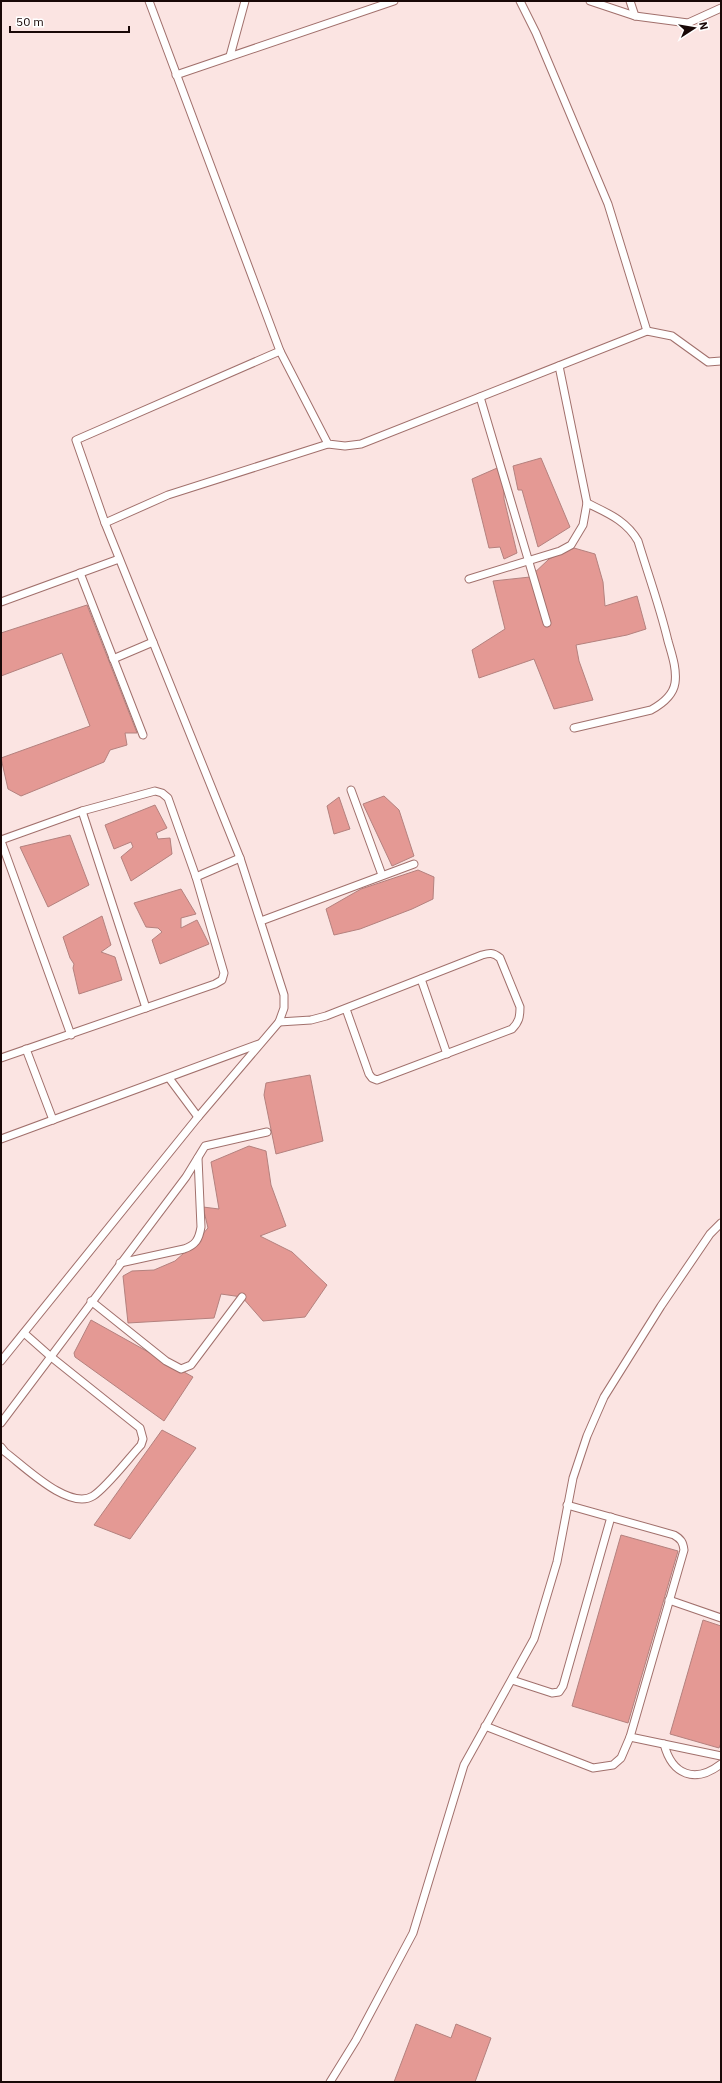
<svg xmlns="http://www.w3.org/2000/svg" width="722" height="2083" font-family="'IBM Plex Sans',sans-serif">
  <rect width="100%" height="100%" fill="#fbe4e2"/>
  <g fill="#e49994" stroke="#b4817e">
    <path d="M541 458 570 527 538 547 522 490H518L513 466Z"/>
    <path d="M504 465V499L517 553 504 559 500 547 489 548 472 479Z"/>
    <path d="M574 548 595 554 603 582 605 606 637 596 646 629 627 635 576 645 579 661 593 700 554 709 534 659 479 678 472 650 505 629 493 581 530 577 549 559Z"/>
    <path d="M87 605 137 733H125L127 745 110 750 104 762 21 796 8 789 1 758 90 726 62 653 1 676V633Z"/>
    <path d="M384 796 399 810 414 856 392 866 363 804Z"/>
    <path d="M339 797 350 829 334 834 327 806Z"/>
    <path d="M155 805 167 828 156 833 158 839 170 838 172 854 131 881 121 857 133 847 131 842 114 849 105 825Z"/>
    <path d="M70 835 89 885 48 907 20 847Z"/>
    <path d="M418 870 434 877 433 899 412 909 360 929 334 935 326 909 361 889Z"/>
    <path d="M181 889 196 914 181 918V928L197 920 209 944 160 964 152 940 162 932 158 928 146 927 134 903Z"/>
    <path d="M102 916 111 945 101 952 115 957 122 980 79 994 73 968 74 964 70 958 63 937Z"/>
    <path d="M310 1075 323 1141 276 1154 264 1095 266 1083Z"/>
    <path d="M249 1146 266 1151 271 1185 286 1226 260 1236 292 1252 327 1285 305 1317 263 1321 242 1297 221 1294 214 1318 128 1323 123 1276 132 1271 154 1270 175 1261 194 1244 208 1228 203 1207 219 1209 211 1162Z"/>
    <path d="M91 1320 193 1377 164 1421 75 1357 74 1353Z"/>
    <path d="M162 1430 196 1448 130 1539 94 1525Z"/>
    <path d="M621 1535 678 1551 628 1723 572 1706Z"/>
    <path d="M703 1620 721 1626V1743L719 1748 670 1734Z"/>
    <path d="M416 2024 451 2038 456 2024 491 2038 475 2082H394Z"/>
  </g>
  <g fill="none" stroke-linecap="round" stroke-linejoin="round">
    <defs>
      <g id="lane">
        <path d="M520 1 536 33 608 204 647 331"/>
        <path d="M590 1 635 16 688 23 721 8"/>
        <path d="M630 1 635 16"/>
        <path d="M230 56 245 1"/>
        <path d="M176 75 394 1"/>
        <path d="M280 351 328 444 345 446 361 444 647 331 672 336 708 362 721 361"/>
        <path d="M480 397 547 623"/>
        <path d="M105 523 168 495 328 444"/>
        <path d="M80 573 143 735"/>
        <path d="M469 579 560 551 571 545 583 525 587 503 559 366"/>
        <path d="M1 602 119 559"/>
        <path d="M113 659 153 642"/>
        <path d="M574 728 651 710C662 704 673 696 675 683 677 669 672 655 668 641 660 607 648 574 638 541 626 520 607 513 587 503"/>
        <path d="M351 790 382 875"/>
        <path d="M82 811 146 1008"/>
        <path d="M1 840 82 811 155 791 162 793 168 798 196 877 224 973 222 980 215 984 1 1058"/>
        <path d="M1 841 71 1035"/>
        <path d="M196 877 240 858"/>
        <path d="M261 921 414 864"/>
        <path d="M421 979 447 1054"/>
        <path d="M279 1022 311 1020 326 1016 482 955C489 953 493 952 500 958L520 1007C520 1017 519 1022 512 1029L377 1080 372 1078 369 1074 346 1009"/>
        <path d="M26 1049 53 1120"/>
        <path d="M169 1078 198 1117"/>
        <path d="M1 1139 259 1044"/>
        <path d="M120 1263 184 1249C196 1245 199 1239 201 1227L198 1158"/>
        <path d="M91 1301 166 1361 181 1369 191 1365 242 1297"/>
        <path d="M1 1361 198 1117 279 1022 284 1008V995L240 858 105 523 76 440 280 351 149 1"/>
        <path d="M1 1423 186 1177 205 1146 267 1132"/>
        <path d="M1 1447 5 1452C24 1466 69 1511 93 1496 106 1488 129 1458 141 1445L143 1439 140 1428 50 1356 24 1333"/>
        <path d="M669 1600 721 1618"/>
        <path d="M512 1680 552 1693 559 1692 563 1686 611 1517"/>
        <path d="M485 1726 593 1768 613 1765 621 1758 630 1737 684 1550C683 1542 681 1539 674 1535L567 1505"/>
        <path d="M630 1737 721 1756"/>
        <path d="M664 1744C672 1775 695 1784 721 1764"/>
        <path d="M330 2082 356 2040 413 1933 464 1765 534 1639 557 1562 573 1478 587 1436 604 1397 661 1306 710 1234 721 1223"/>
      </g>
    </defs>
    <use href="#lane" stroke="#a1706c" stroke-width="9"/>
    <use href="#lane" stroke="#fff" stroke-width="7"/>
  </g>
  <rect width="722" height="2083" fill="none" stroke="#190807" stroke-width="4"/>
  <g transform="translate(694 28) rotate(78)" stroke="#ffffff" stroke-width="3" paint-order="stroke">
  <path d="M0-3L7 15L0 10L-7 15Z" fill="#190807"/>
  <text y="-6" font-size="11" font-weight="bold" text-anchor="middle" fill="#190807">N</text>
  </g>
  <path d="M10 26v6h119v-6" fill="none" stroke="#190807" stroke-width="2"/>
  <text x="16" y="26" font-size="12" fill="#190807" stroke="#ffffff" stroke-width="3" paint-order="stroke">50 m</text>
</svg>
